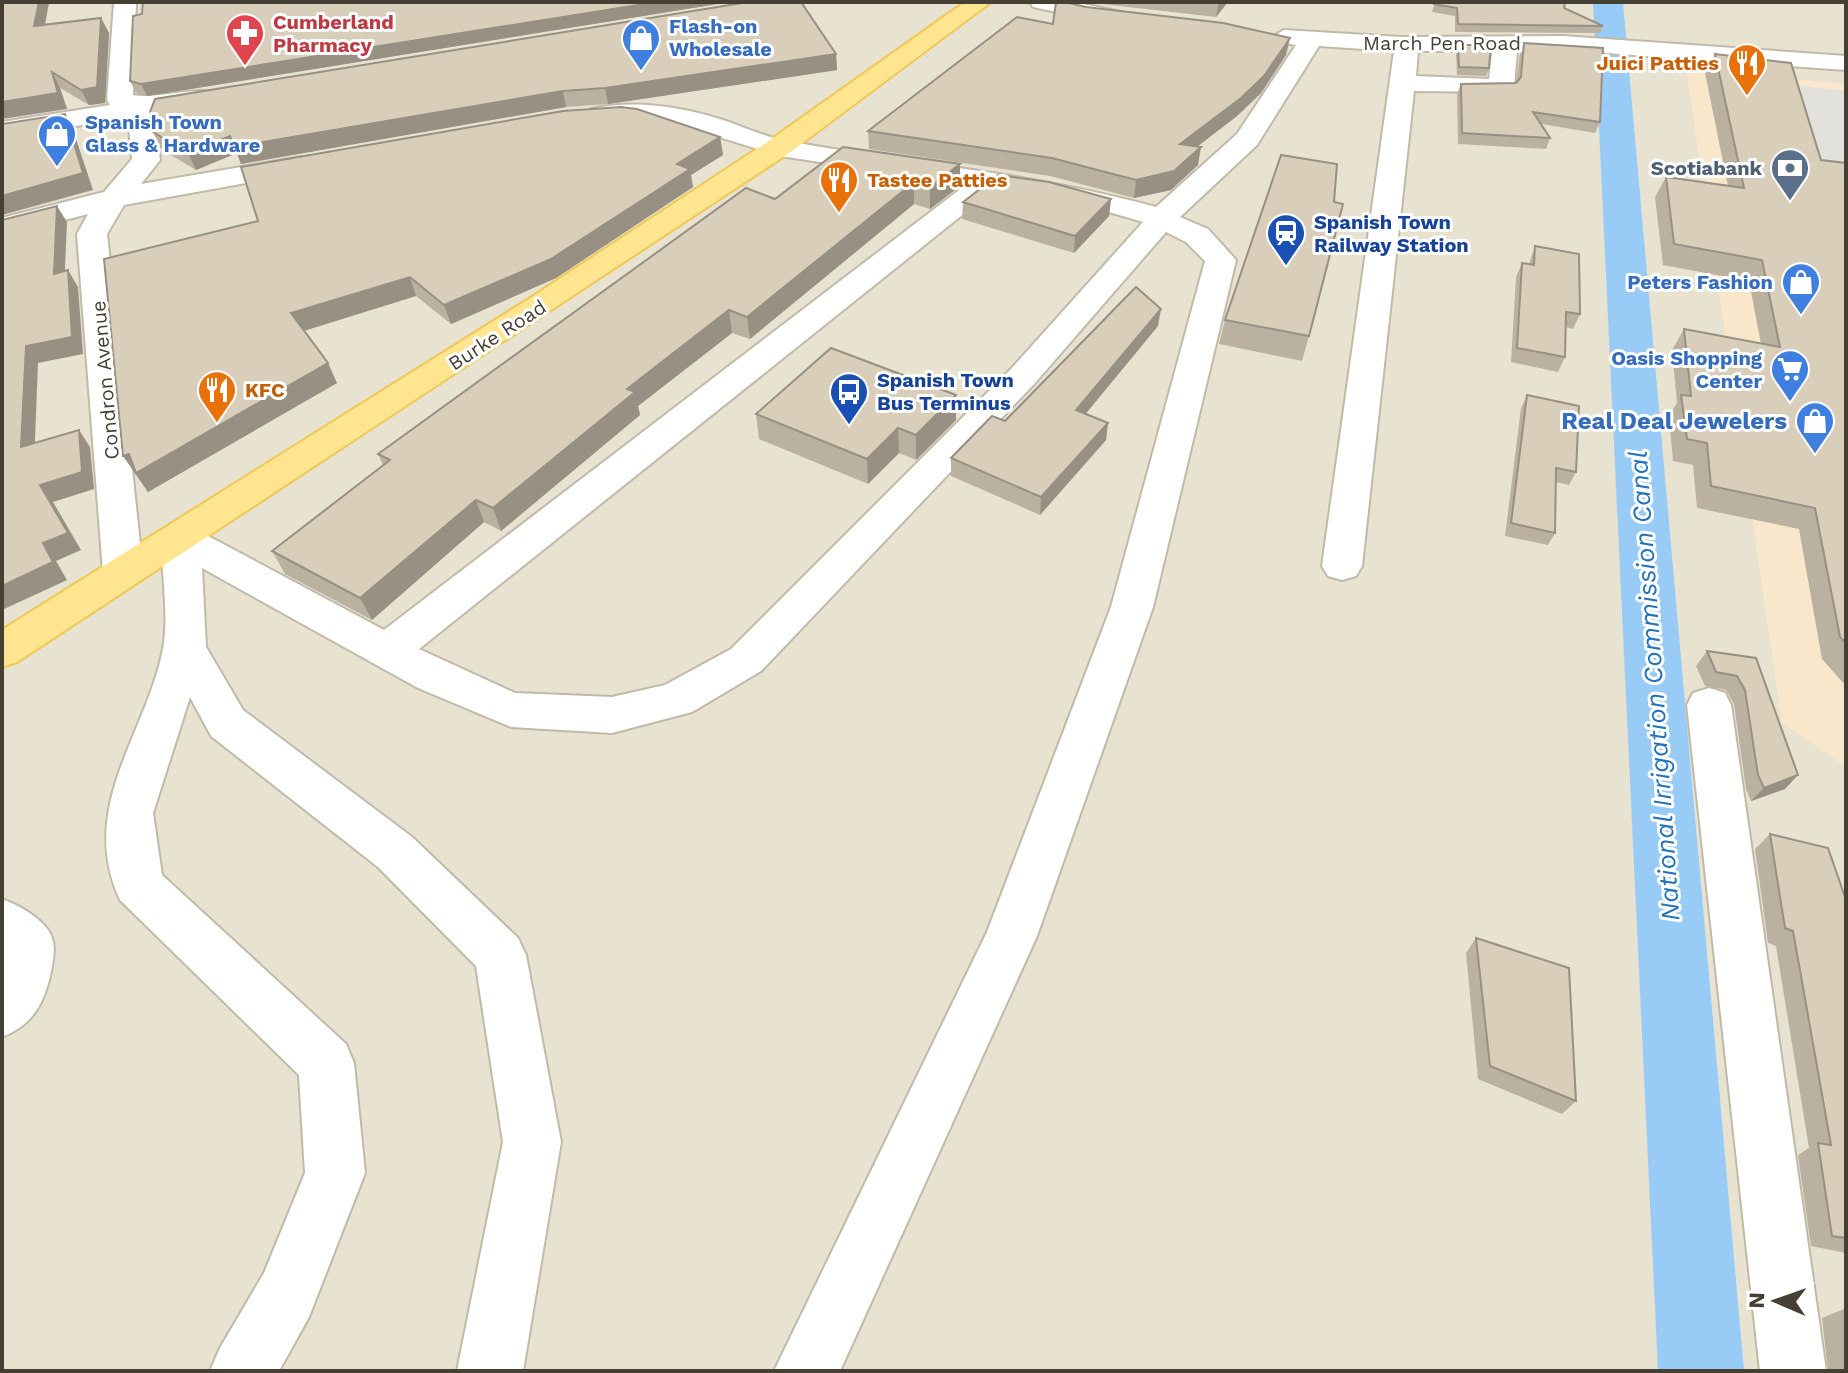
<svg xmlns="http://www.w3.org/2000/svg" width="1848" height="1373" font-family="'Work Sans',sans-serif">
  <rect width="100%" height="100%" fill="#f3efe3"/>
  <rect fill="#e8e2d0" x="2" y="2" width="1844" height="1369"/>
  <path fill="#f8e7cb" d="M1686 68 1846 84V767L1782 723Z"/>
  <path fill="#e3e1dc" d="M1781 83 1846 91V186L1809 180Z"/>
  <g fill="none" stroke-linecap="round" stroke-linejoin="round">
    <path fill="#98ccf7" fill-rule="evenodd" d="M1593 2H1623L1744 1371H1658Z"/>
    <defs>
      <g id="minor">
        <path d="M114 2H136L133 95C155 100 211 82 222 97L218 102 160 113 155 128 160 160 141 184 301 157 311 159 315 165 311 171 301 173 124 205 107 234 143 572 137 582 123 586 109 582 103 572 77 234 88 214 2 236V218L104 192 132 159 129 128 132 117 2 138V122L110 105 107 100Z"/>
        <path d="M1030 2H1074L1121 12 1125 17 1113 24 1033 7Z"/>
        <path d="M1284 30 1401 37 1563 36 1846 56V70L1563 50 1517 51 1514 87 1510 92 1414 91 1362 566 1356 576 1342 580 1328 576 1322 566 1394 51 1319 46 1257 145 1180 217 1208 229 1236 260 1153 607 1037 936 840 1371H774L987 932 1111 607 1205 261 1186 242 1166 232 1035 383 761 671 692 712 612 733 511 727 418 688 202 568 206 647 243 710 412 837 518 938 526 955 561 1142 523 1371H457L503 1142 476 966 378 867 211 736 190 697 153 813 162 875 346 1044 354 1063 365 1173 309 1317 279 1371H210L220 1348 264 1273 305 1173 299 1075 120 900C77 808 146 735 163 649 169 619 162 571 161 539L167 529 181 525 195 529 384 630 967 184 780 156 687 127 601 123 592 121 588 115 592 109C633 99 684 107 723 120 744 127 765 137 787 141 913 164 1031 173 1156 207L1237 134 1296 45 1276 42 1272 37ZM1418 51H1492L1489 79 1416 76ZM996 188 1085 205 1143 222 1011 369 731 649 665 685 612 697 515 693 419 649Z"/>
        <path d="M1709 688 1725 693 1731 705 1826 1371H1760L1687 705 1693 693Z"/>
        <path d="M2 899C18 905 37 915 48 930 56 942 54 953 52 966 46 1000 35 1024 2 1037Z"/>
      </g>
      <path id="major" d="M965 2H991L789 153 17 662 2 667V630L535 295 769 141Z"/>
    </defs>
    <use href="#minor" stroke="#c2baa8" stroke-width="4"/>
    <use href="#major" stroke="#efc855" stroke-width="4"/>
    <use href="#minor" fill="#fff" fill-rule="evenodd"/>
    <use href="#major" fill="#ffe590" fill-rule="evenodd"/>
  </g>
  <g fill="#bbb1a0">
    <path d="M2 2H49L45 24 101 18 109 33 105 103 89 105 60 88 67 109Z"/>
    <path d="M143 2H730L147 96 136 93 130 81Z"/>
    <path d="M1084 2H1228L1216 17Z"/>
    <path d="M1435 2 1564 8 1603 26 1600 33 1455 32V16L1432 12Z"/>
    <path d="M1053 24 1286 55 1261 93 1237 116 1197 147 1198 165 1171 190 1134 198 1050 176 869 149 868 131Z"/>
    <path d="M1524 43 1600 122 1595 133 1542 124 1550 138 1546 149 1458 144 1457 94 1461 84 1516 83 1520 53Z"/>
    <path d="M1458 45 1489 68 1486 76 1457 75 1456 52Z"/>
    <path d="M836 54 837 70 608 104 566 107 241 164 237 153 196 170 161 149 153 132Z"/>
    <path d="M1715 54 1821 160 1846 163V686L1822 659 1799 529 1697 508 1693 465 1673 461 1669 416 1677 403 1672 350 1684 329 1761 344 1749 281 1663 265 1655 197 1666 177 1728 186 1705 73Z"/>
    <path d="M720 137 723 155 691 175 693 187 556 278 451 324 416 296 304 331 337 383 148 492 137 475H136L104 259Z"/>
    <path d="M960 164V186L930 209 914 204 750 339 732 333 638 406 640 415 501 531 484 522 372 620 285 574 272 551 383 465 378 454 775 199Z"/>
    <path d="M1111 199 1109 216 1074 253 962 219 963 202Z"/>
    <path d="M1334 202 1309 336 1302 361 1219 344 1225 320Z"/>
    <path d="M1535 246 1580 314 1573 329 1566 327 1565 357 1558 372 1511 362 1516 277 1522 263 1529 264Z"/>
    <path d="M1158 326 1085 414 1108 423 1106 440 1040 515 951 476V458L1005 421Z"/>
    <path d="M1527 395 1576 472 1569 485 1556 482 1555 533 1548 545 1505 536 1521 408Z"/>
    <path d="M756 414 956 420 916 460 899 453 868 484 759 439Z"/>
    <path d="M1707 651 1756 658 1785 789 1751 801 1746 789 1734 704 1726 690 1705 686 1696 666Z"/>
    <path d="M1770 834 1846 900V1253L1811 1246 1798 1155 1809 1148 1776 946 1768 943 1755 849Z"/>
    <path d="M1476 938 1576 1101 1562 1114 1478 1079 1466 953Z"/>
    <path d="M1844 1309H1846V1371H1828L1822 1318Z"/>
  </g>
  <g fill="#989082">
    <path d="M39 2H49L42 41 34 26Z"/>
    <path d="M657 2H730L147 96 141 84Z"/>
    <path d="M1219 2H1228L1216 17Z"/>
    <path d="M101 18 109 33 105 103 89 105 81 90Z"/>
    <path d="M1290 38 1286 55 1261 93 1237 116 1177 162 1180 144Z"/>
    <path d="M836 54 837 70 608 104 605 88Z"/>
    <path d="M52 72 60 88 67 109 2 119V102Z"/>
    <path d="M563 91 566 107 241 164 237 153 196 170 188 153 230 136Z"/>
    <path d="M65 114 73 130 93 190 2 215V196Z"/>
    <path d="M720 137 723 155 691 175 693 187 556 278 451 324 444 305Z"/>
    <path d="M1201 147 1198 165 1171 190 1134 198 1136 180Z"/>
    <path d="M960 164V186L930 209V187Z"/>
    <path d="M914 182V204L750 339 747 317Z"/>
    <path d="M1111 199 1109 216 1074 253 1075 236Z"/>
    <path d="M57 206 67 222 64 291 54 274Z"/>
    <path d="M68 270 78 287 83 354 38 363 34 465 21 447 26 346Z"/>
    <path d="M410 277 416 296 300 332 291 313Z"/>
    <path d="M1161 309 1158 326 1074 428 1076 410Z"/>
    <path d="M729 310 732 333 638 406 640 415 501 531 493 508 627 389Z"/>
    <path d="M328 363 337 383 148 492 123 456Z"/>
    <path d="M956 395V420L916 460V435Z"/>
    <path d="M1108 423 1106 440 1040 515 1041 497Z"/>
    <path d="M898 428 899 453 868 484 867 459Z"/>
    <path d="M79 430 90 447 94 489 53 502 81 550 56 561 67 580 2 610V586L43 543 40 485Z"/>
    <path d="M476 500 484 522 372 620 360 598Z"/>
    <path d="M1798 775 1785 789 1751 801 1764 788Z"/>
  </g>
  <g fill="#d9ceba" stroke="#989082" stroke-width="2">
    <path d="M2 2H39L34 26 101 18 97 87 81 90 52 72 58 93 2 102Z"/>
    <path d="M143 2H657L141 84 130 81 133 16 142 14Z"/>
    <path d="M748 2H801L836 54 605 88 563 91 234 147 230 136 188 153 153 132 150 112 155 99Z"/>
    <path d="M1056 2H1065L1086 7 1223 23 1290 38 1264 76 1241 98 1180 144 1201 147 1174 171 1136 180 1052 158 868 131 1017 17 1053 24Z"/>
    <path d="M1435 2H1565L1564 8 1603 26 1458 24 1457 8 1434 4Z"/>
    <path d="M1524 43 1603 48 1600 122 1533 112 1550 138 1462 133 1461 84 1516 83 1521 77Z"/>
    <path d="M1458 45H1491L1489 68 1459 67Z"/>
    <path d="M1715 54 1791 63 1821 160 1846 163V643L1840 637 1815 508 1711 486 1707 443 1687 439 1681 395 1691 396 1684 329 1780 347 1762 260 1674 244 1666 177 1744 188Z"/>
    <path d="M621 107 637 109 720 137 677 164 690 169 551 259 444 305 410 277 291 313 328 363 136 473 129 454 123 456 104 259 258 221 241 167 563 111Z"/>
    <path d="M65 114 83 173 2 196V124Z"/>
    <path d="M843 147 960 164 930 187 914 182 747 317 729 310 627 389 635 392 493 508 476 500 360 598 272 551 390 460 378 454 746 188 775 199Z"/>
    <path d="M1281 155 1337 164 1334 202 1343 204 1309 336 1225 320Z"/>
    <path d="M998 175 1049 182 1111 199 1075 236 963 202Z"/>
    <path d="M57 206 54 274 68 270 72 337 26 346 21 447 79 430 82 472 40 485 68 533 43 543 53 562 2 586V220Z"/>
    <path d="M1535 246 1579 254 1580 314 1566 312 1565 357 1517 348 1522 263 1534 265Z"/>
    <path d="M1136 287 1161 309 1076 410 1108 423 1041 497 951 458 992 416 1005 421Z"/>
    <path d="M831 348 956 395 916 435 898 428 867 459 756 414Z"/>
    <path d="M1527 395 1579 406 1576 472 1556 468 1555 533 1511 523Z"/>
    <path d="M1707 651 1756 658 1798 775 1764 788 1758 775 1745 690 1737 676 1716 672Z"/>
    <path d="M1770 834 1828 848 1846 900V1238L1832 1236 1818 1143 1831 1145 1793 931 1785 928Z"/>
    <path d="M1476 938 1569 968 1576 1101 1490 1066Z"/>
  </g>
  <defs>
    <symbol id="pharmacy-pin" viewBox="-11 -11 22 30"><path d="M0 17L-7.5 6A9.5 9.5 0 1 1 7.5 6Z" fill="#e0444e" stroke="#fff"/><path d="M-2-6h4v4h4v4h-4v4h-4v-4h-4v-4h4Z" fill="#fff"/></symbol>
    <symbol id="shop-pin" viewBox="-11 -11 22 30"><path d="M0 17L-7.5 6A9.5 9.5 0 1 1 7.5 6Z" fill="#3f7fe0" stroke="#fff"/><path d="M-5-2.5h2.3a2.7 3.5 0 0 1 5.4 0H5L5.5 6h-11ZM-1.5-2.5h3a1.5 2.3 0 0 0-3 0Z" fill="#fff"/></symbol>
    <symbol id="restaurant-pin" viewBox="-11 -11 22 30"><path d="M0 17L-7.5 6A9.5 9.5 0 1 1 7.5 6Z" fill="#e8710a" stroke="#fff"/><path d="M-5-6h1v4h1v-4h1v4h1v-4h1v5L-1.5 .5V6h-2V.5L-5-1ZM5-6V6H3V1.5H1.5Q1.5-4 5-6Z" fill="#fff"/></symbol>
    <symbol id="bank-pin" viewBox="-11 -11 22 30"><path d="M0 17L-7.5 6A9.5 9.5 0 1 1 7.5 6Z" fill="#5c6f8a" stroke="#fff"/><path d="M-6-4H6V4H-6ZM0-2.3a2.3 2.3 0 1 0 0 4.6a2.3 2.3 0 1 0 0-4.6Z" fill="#fff"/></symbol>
    <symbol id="station-pin" viewBox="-11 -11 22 30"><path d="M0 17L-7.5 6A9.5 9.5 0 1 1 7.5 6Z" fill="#1a4fb4" stroke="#fff"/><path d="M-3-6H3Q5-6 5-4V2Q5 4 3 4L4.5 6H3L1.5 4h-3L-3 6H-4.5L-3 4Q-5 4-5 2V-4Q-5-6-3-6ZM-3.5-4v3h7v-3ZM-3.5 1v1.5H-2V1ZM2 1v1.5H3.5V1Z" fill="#fff"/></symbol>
    <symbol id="supermarket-pin" viewBox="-11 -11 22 30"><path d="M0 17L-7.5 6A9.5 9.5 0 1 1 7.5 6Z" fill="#3f7fe0" stroke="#fff"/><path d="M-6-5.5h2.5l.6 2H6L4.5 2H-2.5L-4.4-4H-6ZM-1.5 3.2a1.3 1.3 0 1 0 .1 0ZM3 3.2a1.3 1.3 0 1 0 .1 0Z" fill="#fff"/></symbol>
    <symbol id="bus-pin" viewBox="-11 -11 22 30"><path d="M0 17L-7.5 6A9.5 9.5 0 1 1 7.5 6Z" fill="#1a4fb4" stroke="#fff"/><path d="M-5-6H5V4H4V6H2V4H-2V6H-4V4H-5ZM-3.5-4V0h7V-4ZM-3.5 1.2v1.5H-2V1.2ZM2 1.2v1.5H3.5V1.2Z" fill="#fff"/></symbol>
  </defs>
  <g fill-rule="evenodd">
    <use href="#pharmacy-pin" x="223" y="11" width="44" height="60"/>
    <use href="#shop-pin" x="619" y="16" width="44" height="60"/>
    <use href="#restaurant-pin" x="1725" y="41" width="44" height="60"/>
    <use href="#shop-pin" x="35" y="112" width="44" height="60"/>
    <use href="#bank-pin" x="1768" y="146" width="44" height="60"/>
    <use href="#restaurant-pin" x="817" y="158" width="44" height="60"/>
    <use href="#station-pin" x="1264" y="211" width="44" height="60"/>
    <use href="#shop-pin" x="1779" y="260" width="44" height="60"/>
    <use href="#supermarket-pin" x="1768" y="347" width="44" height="60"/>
    <use href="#restaurant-pin" x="195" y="368" width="44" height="60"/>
    <use href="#bus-pin" x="827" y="370" width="44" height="60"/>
    <use href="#shop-pin" x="1793" y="399" width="44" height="60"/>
  </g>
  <g text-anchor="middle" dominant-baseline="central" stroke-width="6" stroke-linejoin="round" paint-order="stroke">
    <g font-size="20" font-weight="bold" fill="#be3a42" stroke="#fff" text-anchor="start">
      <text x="273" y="22">Cumberland<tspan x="273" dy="23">Pharmacy</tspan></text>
    </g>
    <g font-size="20" font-weight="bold" fill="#366cbe" stroke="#fff" text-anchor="start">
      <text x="669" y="26">Flash-on<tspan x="669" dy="23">Wholesale</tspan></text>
      <text x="85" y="122">Spanish Town<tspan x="85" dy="23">Glass &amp; Hardware</tspan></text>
      <text x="1773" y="282" text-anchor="end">Peters Fashion</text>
      <text x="1762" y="358" text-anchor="end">Oasis Shopping<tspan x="1762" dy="23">Center</tspan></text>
    </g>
    <g font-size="20" fill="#463f33" stroke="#fff">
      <text x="1442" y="43">March Pen Road</text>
      <text transform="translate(497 335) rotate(-33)">Burke Road</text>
      <text transform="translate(105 380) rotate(-95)">Condron Avenue</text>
    </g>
    <g font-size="20" font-weight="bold" fill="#c56008" stroke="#fff" text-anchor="start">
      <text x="1719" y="63" text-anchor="end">Juici Patties</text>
      <text x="867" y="180">Tastee Patties</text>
      <text x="245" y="390">KFC</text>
    </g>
    <g font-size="20" font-weight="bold" fill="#4e5e75" stroke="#fff" text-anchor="end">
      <text x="1762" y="168">Scotiabank</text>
    </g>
    <g font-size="20" font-weight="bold" fill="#164399" stroke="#fff" text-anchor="start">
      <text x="1314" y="222">Spanish Town<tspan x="1314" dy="23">Railway Station</tspan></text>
      <text x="877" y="380">Spanish Town<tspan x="877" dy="23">Bus Terminus</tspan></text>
    </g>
    <g font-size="24" font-weight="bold" fill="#366cbe" stroke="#fff" text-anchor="end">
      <text x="1787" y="421">Real Deal Jewelers</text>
    </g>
    <g font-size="26" font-style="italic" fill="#2273bb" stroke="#fff">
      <text transform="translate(1654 686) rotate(-94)">National Irrigation Commission Canal</text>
    </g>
  </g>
  <rect width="1848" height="1373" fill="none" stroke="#463f33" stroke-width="8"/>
  <g transform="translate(1776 1301) rotate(272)" stroke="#ffffff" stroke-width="6" paint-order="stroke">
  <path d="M0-6L14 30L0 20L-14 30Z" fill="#463f33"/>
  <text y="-12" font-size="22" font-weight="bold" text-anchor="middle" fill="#463f33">N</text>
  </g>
</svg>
